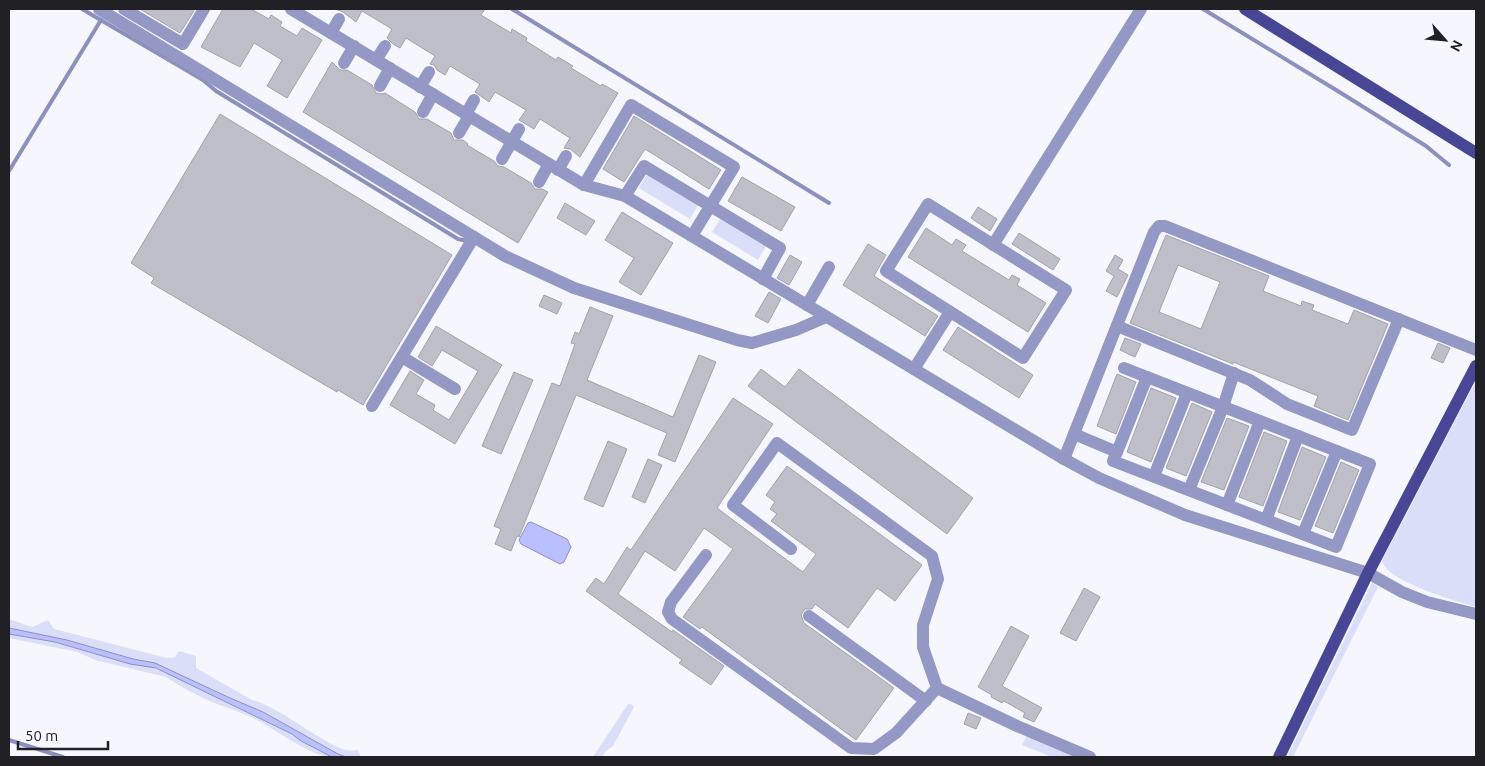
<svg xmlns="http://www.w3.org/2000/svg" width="1485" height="766" font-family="Ubuntu,sans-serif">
  <rect width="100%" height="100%" fill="#f6f6fe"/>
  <g fill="#dadef9">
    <path d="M648 172 699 203 690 219 639 188Z"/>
    <path d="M722 216 767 244 758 260 712 232Z"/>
    <path d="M1476 381V607C1457 601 1387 582 1382 561Z"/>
    <path d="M1372 583 1378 587 1293 757H1287Z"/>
    <path d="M9 619 32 627 48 620 54 629 167 658 175 657 179 651 196 656V668L252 700C277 707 305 730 328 742 334 745 340 749 346 750 350 751 354 750 358 750L361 757H346L338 754 263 712 230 698 155 663 133 659 67 640 9 628Z"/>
    <path d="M9 634 55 642 130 664 156 668 292 734 301 741 332 757C312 757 276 730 257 720 238 710 218 706 199 696 188 691 177 684 166 677L95 660 78 652 9 638Z"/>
    <path d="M628 704H631L634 707 613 746 606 751 602 757H593Z"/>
    <path d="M1028 734 1082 757H1052L1022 745Z"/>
  </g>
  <g fill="#bac0fd" stroke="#8c90bc">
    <path d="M531 522 567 539 571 547 564 562 560 564 521 544 519 540 528 523Z"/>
    <path d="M9 628 67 640 133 659 155 663 230 698 263 712 338 754 346 757H332L301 741 292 734 156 668 130 664 55 642 9 634Z"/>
  </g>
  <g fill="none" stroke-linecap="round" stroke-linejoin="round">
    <g stroke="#8c90bc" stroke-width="4">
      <path d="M82 9 203 80 216 91 458 239 467 241"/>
      <path d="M512 9 829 203"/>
      <path d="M1203 9 1341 93 1426 146 1449 165"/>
      <path d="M9 171 101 20"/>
      <path d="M9 740 63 757"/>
    </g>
  </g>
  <g fill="#bebfc8" stroke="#a1a2aa" fill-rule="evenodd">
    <path d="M140 9H195L180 33Z"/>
    <path d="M223 9H251L269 19 271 15 282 22 280 26 297 36 302 28 322 40 287 98 267 86 282 60 254 43 240 67 201 47Z"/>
    <path d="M335 9H485L481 15 511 33 512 29 527 38 526 41 556 60 558 57 573 66 571 68 601 86 602 84 618 93 580 157 570 149 564 148 570 138 540 119 534 129 519 120 526 110 495 92 489 102 475 92 480 84 450 66 445 75 437 70 434 65 430 64 435 56 406 38 400 48 393 44 387 38 392 29 362 11 356 22 343 12Z"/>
    <path d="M332 62 340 70H347L372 85 376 93 381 94 385 93 415 112 419 119H427L451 133 454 140H463L468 144 467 145 494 161 498 166 504 167 531 183 535 189H542L548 192 518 243 303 112Z"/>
    <path d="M220 114 452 255 363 405 338 390 337 392 313 378 151 283 154 278 131 263Z"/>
    <path d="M634 116 721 170 709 189 645 149 624 182 603 169Z"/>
    <path d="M742 177 795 207 781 231 728 201Z"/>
    <path d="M565 203 595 221 586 235 557 218Z"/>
    <path d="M978 207 997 219 990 231 971 218Z"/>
    <path d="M622 212 673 243 641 295 619 282 634 258 605 240Z"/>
    <path d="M926 228 952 245 956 239 966 245 962 251 1009 280 1012 275 1020 279 1017 285 1046 303 1028 332 908 257Z"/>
    <path d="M1019 233 1060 259 1053 270 1012 244Z"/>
    <path d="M1166 235 1269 276 1263 291 1301 306 1302 301 1314 305 1312 310 1348 324 1354 310 1388 324 1348 420 1314 406 1318 396 1233 362V364L1130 323ZM1178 265 1220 282 1201 329 1159 312Z"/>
    <path d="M868 244 886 255 874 276 938 316 925 336 843 285Z"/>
    <path d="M790 255 802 262 789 285 777 278Z"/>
    <path d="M1115 255 1123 260 1118 269 1128 275 1117 297 1106 291 1114 276 1106 271Z"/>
    <path d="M769 292 781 299 768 323 755 316Z"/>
    <path d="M544 295 562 303 557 314 539 306Z"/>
    <path d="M590 307 613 316 587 380 673 417 699 355 716 362 675 462 658 455 667 433 576 395 519 537 517 536 511 551 495 544 501 529 494 526 552 383 560 386 575 344 571 343 575 332 579 334Z"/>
    <path d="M436 326 502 365 455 444 390 405 410 371 424 380 416 394 435 405 433 410 449 420 478 371 442 350 432 366 418 357Z"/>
    <path d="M958 327 1033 375 1019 398 943 350Z"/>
    <path d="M1125 338 1141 344 1135 357 1120 350Z"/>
    <path d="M1438 343 1450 348 1443 363 1431 358Z"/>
    <path d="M761 369 785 387 799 369 973 498 947 534 748 386Z"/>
    <path d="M514 372 533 380 501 454 482 446Z"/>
    <path d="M1117 374 1136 382 1116 434 1097 426Z"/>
    <path d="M1151 388 1176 398 1151 462 1127 452Z"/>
    <path d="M733 398 773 424 717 508 803 572 816 554 771 521 777 514 770 509 775 502 766 495 787 466 922 565 895 601 877 588 848 628 815 604 812 609H805L801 615 804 623 894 688 856 740 702 627 700 629 683 617 733 549 704 528 675 571 645 551 618 594 672 632 673 630 724 666 711 685 679 663 682 660 586 591 596 578 604 584 627 547 631 550Z"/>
    <path d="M1192 403 1212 412 1186 476 1166 468Z"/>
    <path d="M1227 418 1249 426 1224 490 1201 482Z"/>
    <path d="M1264 432 1287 441 1263 506 1239 497Z"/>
    <path d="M608 441 627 449 603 507 584 499Z"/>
    <path d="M1302 447 1326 457 1300 520 1278 512Z"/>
    <path d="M648 459 662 465 645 503 632 497Z"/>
    <path d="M1341 462 1359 470 1333 533 1315 526Z"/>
    <path d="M1084 588 1100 597 1076 641 1060 633Z"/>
    <path d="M1011 626 1029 636 1002 686 1042 708 1034 722 1023 717 1025 713 1004 701 1002 703 991 697 992 695 978 687Z"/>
    <path d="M968 713 981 718 976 729 964 724Z"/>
  </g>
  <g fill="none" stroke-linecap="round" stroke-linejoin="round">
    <g stroke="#9398c5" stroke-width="12">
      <path d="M99 9 505 256 574 288 737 340 752 343 796 330 826 317"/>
      <path d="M124 9 183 44 204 9"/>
      <path d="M291 9 584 185 625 196 1064 459 1099 478 1185 515 1368 573 1402 592 1427 602 1476 614"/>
      <path d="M331 33 339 19"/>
      <path d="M376 60 385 46"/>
      <path d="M344 63 354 46"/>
      <path d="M380 86 390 68"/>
      <path d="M420 87 429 72"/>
      <path d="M423 112 433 94"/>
      <path d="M466 114 474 100"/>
      <path d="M459 133 469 116"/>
      <path d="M502 159 519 129"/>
      <path d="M558 170 566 156"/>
      <path d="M539 182 549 164"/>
      <path d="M584 185 631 105 734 167 692 236"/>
      <path d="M625 196 644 166 780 248 763 279"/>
      <path d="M928 204 1066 290 1023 358 886 271Z"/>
      <path d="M993 245 1141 9"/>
      <path d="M807 305 829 267"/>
      <path d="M1117 326 1250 380 1287 404 1352 430 1399 319"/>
      <path d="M402 357 455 389"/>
      <path d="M914 369 950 312"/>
      <path d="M372 406 474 237"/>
      <path d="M1074 434 1117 452 1113 461 1336 547 1370 464 1124 368"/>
      <path d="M1117 452 1147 377"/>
      <path d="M1064 459 1154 232 1159 226H1165L1476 350"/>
      <path d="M1154 476 1187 393"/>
      <path d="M1189 490 1223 407 1234 373"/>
      <path d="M1227 505 1260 421"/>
      <path d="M1266 520 1298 436"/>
      <path d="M1303 534 1337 451"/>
      <path d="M706 555 671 602 668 612 672 619 851 748 874 749 896 733 937 688 923 647V625L938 579 932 556 777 443 733 505 791 549"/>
      <path d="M809 616 926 701"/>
      <path d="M937 688 1017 726 1090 757"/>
    </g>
    <g stroke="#474795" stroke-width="12">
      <path d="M1245 9 1476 153"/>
      <path d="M1279 757 1368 573 1476 366"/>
    </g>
  </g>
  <rect width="1485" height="766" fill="none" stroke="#212125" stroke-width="20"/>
  <g transform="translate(1445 40) rotate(117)" stroke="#f6f6fe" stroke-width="4" paint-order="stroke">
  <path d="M0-4L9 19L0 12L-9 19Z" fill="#212125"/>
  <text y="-8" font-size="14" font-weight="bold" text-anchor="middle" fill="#212125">N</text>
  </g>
  <path d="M18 741v8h90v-8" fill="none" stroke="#212125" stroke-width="2.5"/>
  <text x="25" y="741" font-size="15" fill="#212125" stroke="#f6f6fe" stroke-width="4" paint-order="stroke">50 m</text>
</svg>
